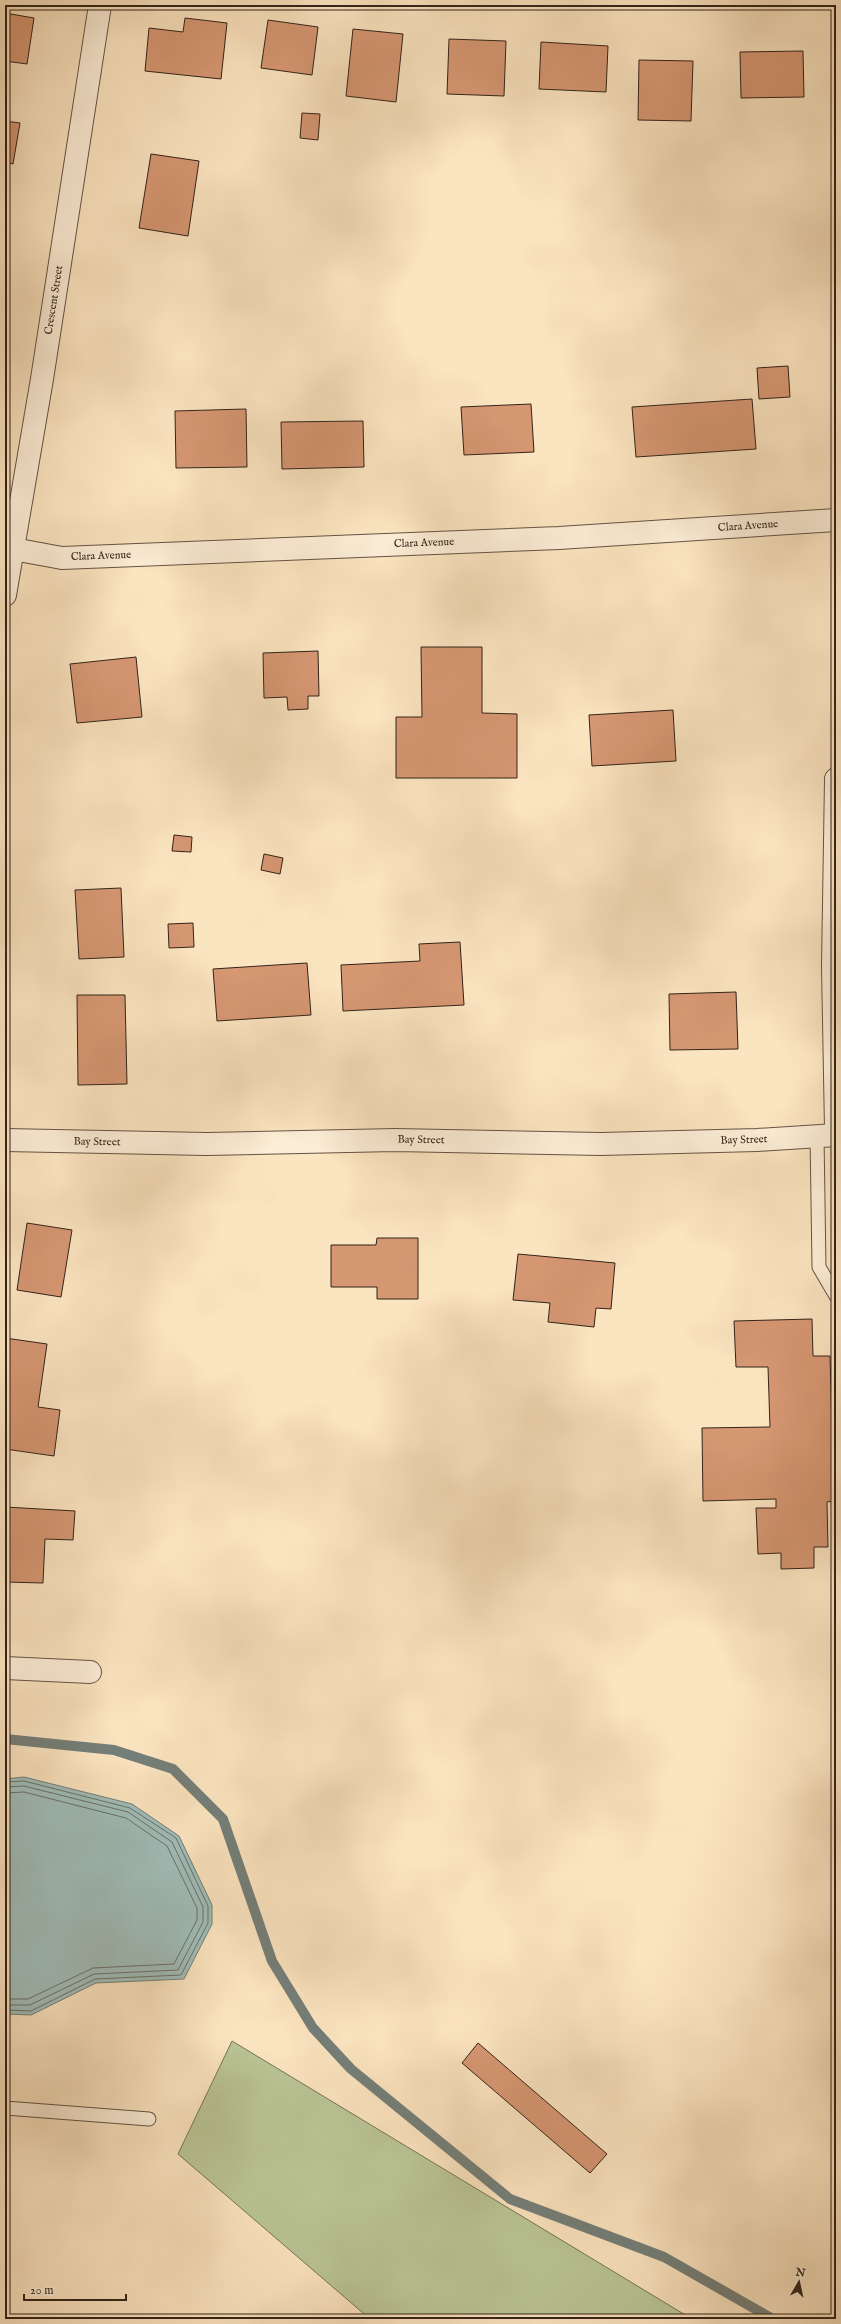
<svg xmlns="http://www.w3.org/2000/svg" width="841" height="2324" font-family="'IM FELL English',serif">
  <rect width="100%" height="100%" fill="#fbe4c0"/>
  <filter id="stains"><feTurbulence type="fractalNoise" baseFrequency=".005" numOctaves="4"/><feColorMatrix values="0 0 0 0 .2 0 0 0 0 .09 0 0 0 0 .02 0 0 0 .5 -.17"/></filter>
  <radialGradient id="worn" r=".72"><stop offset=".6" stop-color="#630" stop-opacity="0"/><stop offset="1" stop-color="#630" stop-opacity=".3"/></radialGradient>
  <path fill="#bac596" stroke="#767458" d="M232 2041 692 2319H370L178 2154Z"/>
  <path fill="#a0bdb9" stroke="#747f79" d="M24 1777 132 1804 179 1836 212 1905V1924L184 1979 96 1983 31 2015 5 2014V1779Z"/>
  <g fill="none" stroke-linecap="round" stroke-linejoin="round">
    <g stroke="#6a7069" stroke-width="1">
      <path d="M5 1782 24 1781 130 1808 176 1838 208 1906V1923L181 1975 95 1979 31 2011 5 2010"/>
      <path d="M5 1787 24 1786 128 1812 172 1842 203 1907V1922L178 1970 94 1974 30 2005H5"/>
      <path d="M5 1793 24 1792 126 1818 167 1846 197 1908V1920L174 1964 93 1968 28 1999H5"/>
    </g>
    <path stroke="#747f79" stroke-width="10" d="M5 1739 114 1750 173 1769 223 1819 272 1961 313 2028 351 2069 510 2199 664 2257 773 2319"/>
  </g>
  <g fill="#d69773" stroke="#332319">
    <path d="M5 13 34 18 27 64 5 61Z"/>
    <path d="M185 18 227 23 221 79 145 71 149 28 183 32Z"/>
    <path d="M268 20 318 27 312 75 261 68Z"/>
    <path d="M353 29 403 34 396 102 346 96Z"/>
    <path d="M449 39 506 41 504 96 447 94Z"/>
    <path d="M541 42 608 46 606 92 539 89Z"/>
    <path d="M803 51 804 97 741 98 740 52Z"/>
    <path d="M639 60 693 61 691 121 638 120Z"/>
    <path d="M302 113 320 114 318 140 300 138Z"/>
    <path d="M5 121 20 123 13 164 5 162Z"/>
    <path d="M151 154 199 161 188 236 139 228Z"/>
    <path d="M788 366 790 397 759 399 757 368Z"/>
    <path d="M752 399 756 449 636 457 632 407Z"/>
    <path d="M531 404 534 452 464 455 461 407Z"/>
    <path d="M246 409 247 467 176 468 175 411Z"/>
    <path d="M363 421 364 467 282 469 281 422Z"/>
    <path d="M421 647H482V713L517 714V778H396V717H422Z"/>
    <path d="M318 651 319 696H308V709L288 710 287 697 264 698 263 653Z"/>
    <path d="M136 657 142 717 77 723 70 664Z"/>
    <path d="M673 710 676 761 592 766 589 715Z"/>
    <path d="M174 835 192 837 191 852 172 851Z"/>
    <path d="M264 854 283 858 280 874 261 870Z"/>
    <path d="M121 888 124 957 79 959 75 890Z"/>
    <path d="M193 923 194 947 169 948 168 924Z"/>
    <path d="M460 942 464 1005 343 1011 341 965 420 961 419 944Z"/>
    <path d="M307 963 311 1015 217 1021 213 969Z"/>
    <path d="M736 992 738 1049 670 1050 669 994Z"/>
    <path d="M77 995H125L127 1084 78 1085Z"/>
    <path d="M27 1223 72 1230 61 1297 17 1290Z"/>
    <path d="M377 1238H418V1299H377V1287H331V1245H376Z"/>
    <path d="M518 1254 615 1263 611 1309 596 1308 594 1327 548 1322 550 1303 513 1300Z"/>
    <path d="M812 1319 813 1356H830L834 1501 827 1502 828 1547H814V1568L781 1569V1553L758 1554 756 1508H776V1499L703 1501 702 1428 770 1427 768 1367H736L734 1321Z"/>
    <path d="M5 1338 47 1344 38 1407 60 1410 54 1456 5 1449Z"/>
    <path d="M5 1507 75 1511 73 1540 45 1539 43 1583 5 1582Z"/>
    <path d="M478 2043 607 2154 590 2173 462 2063Z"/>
  </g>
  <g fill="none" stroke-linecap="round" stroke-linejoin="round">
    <defs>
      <g id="service">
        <path d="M817 1136 819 1267 836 1296"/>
        <path d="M5 2108 149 2119"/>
      </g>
      <g id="minor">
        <path d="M13 549 62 558 559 538 836 520"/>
        <path d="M5 595 42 379 100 5"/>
        <path d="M836 779 833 966 836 1129"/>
        <path d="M5 1140 207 1144 395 1140 601 1144 757 1140 836 1135"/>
        <path d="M5 1668 90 1672"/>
      </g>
    </defs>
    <use href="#service" stroke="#655343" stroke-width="15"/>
    <use href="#minor" stroke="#655343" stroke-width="24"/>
    <use href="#service" stroke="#fcedd6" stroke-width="13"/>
    <use href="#minor" stroke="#fcedd6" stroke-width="22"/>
  </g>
  <g text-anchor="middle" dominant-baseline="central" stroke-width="3.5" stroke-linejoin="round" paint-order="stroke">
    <g font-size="11" fill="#332319" stroke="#fcedd6">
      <text transform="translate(54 300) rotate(-81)">Crescent Street</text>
      <text transform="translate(748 526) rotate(-4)">Clara Avenue</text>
      <text transform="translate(424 543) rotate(-2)">Clara Avenue</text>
      <text transform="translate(101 556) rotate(-2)">Clara Avenue</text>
      <text transform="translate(421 1140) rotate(1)">Bay Street</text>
      <text transform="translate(744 1140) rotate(-2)">Bay Street</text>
      <text transform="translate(97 1142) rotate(1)">Bay Street</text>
    </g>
  </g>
  <rect width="841" height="2324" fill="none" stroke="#fbe4c0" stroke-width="20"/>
  <rect x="6" y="6" width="829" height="2312" fill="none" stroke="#332319" stroke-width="2"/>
  <rect x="10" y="10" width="821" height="2304" fill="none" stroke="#332319"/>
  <g transform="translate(799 2282) rotate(9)" stroke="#fcedd6" stroke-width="3" paint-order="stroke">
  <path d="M0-3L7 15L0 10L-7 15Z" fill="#332319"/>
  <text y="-6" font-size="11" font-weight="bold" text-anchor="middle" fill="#332319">N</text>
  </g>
  <path d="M24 2294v6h102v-6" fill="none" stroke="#332319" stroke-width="2"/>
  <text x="30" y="2294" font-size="12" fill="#332319" stroke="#fcedd6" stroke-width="3" paint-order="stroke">20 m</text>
  <rect width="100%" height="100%" filter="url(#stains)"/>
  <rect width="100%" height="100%" fill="url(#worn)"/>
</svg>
